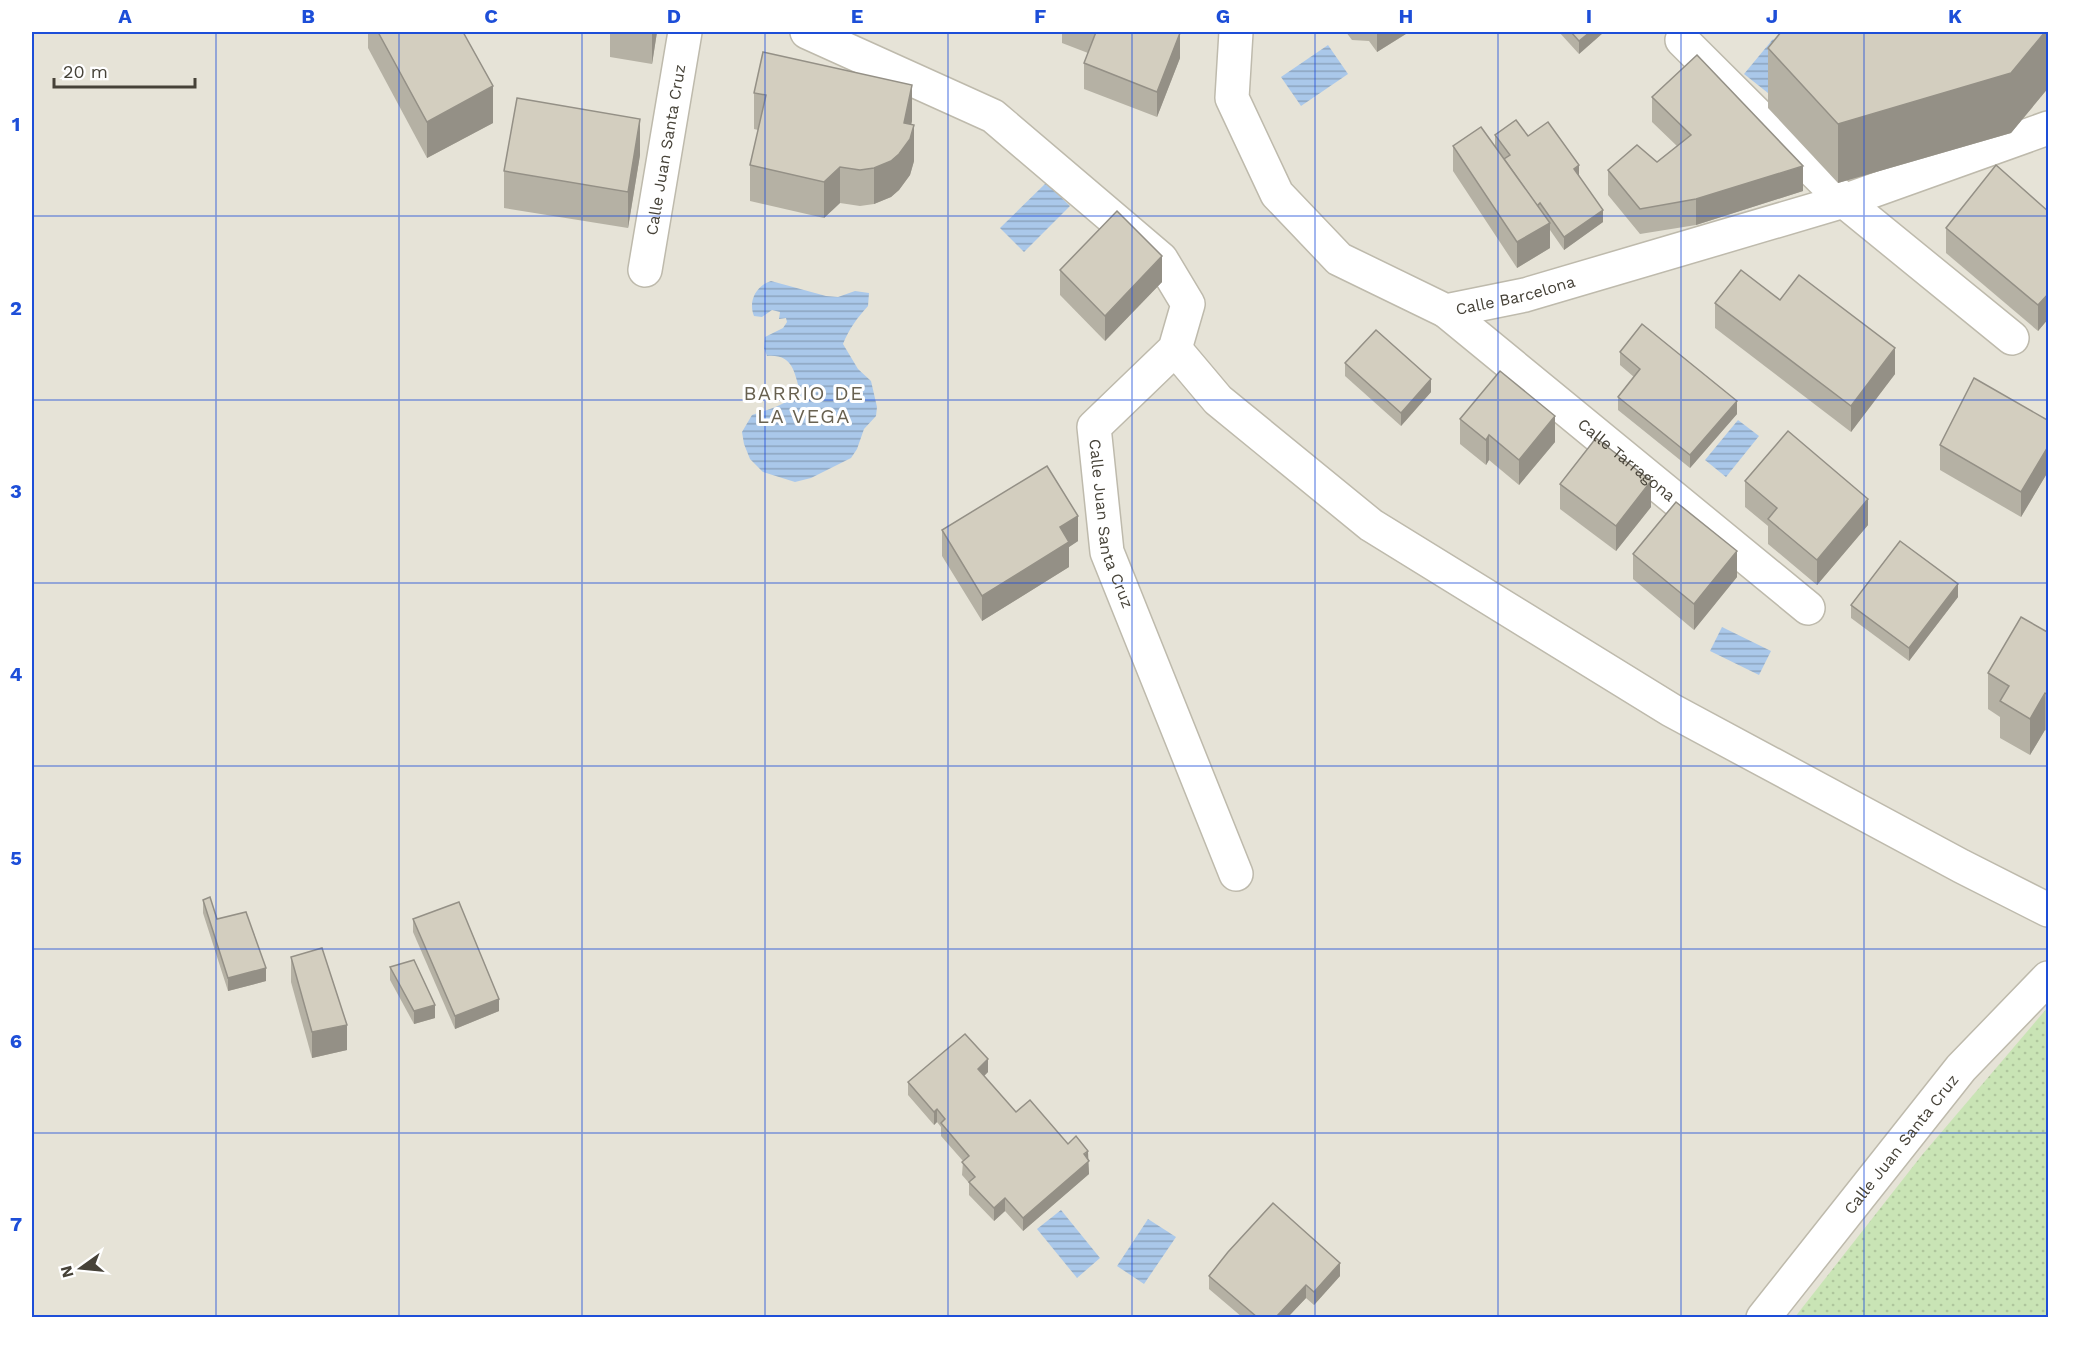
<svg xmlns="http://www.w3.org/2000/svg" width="2080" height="1349" font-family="'Work Sans',sans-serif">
  <defs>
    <pattern id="grass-dots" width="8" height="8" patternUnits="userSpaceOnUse" patternTransform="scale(1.5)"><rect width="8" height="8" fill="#c9e4b5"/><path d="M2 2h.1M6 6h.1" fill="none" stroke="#aec59c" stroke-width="1.8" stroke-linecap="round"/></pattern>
    <pattern id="water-rules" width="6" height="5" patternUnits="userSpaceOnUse" patternTransform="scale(1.5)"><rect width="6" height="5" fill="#aac8ea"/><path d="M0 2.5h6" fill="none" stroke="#8ca4bf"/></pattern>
  </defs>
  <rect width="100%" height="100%" fill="#f3f1e9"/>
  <rect fill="#e6e3d7" x="32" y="32" width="2016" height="1285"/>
  <path fill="url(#grass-dots)" d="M2048 1007V1317H1795L1922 1155Z"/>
  <g fill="url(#water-rules)">
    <path d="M1773 39 1796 59 1768 93 1744 74Z"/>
    <path d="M1328 45 1348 74 1301 106 1281 77Z"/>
    <path d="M1046 183 1070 206 1024 252 1000 228Z"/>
    <path d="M771 281 826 296 838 297 855 291 869 293 868 306C857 318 849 329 843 344L858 369 871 381 877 407 876 416 864 429 857 449 851 458 811 478 795 482 763 472 750 459 744 444 742 432 752 415C770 409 786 405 800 392 794 370 792 354 767 356L764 348 765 337 783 328 787 322 786 318 779 319 780 312 772 310 762 317 754 316C748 301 756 286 771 281Z"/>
    <path d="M1738 420 1759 436 1726 477 1705 460Z"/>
    <path d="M1722 627 1771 651 1759 675 1710 651Z"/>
    <path d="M1061 1210 1100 1258 1077 1278 1037 1229Z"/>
    <path d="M1148 1219 1176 1237 1144 1284 1117 1266Z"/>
  </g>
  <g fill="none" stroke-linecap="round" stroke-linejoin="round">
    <defs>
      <g id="minor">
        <path id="s1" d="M807 32 993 116 1161 259 1188 304 1175 349 1094 427 1107 552 1236 874"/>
        <path id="s2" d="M1236 32 1232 98 1277 194 1339 259 1446 311 1525 295 1844 201 2048 128"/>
        <path d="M1682 40 1844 201 2012 338"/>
        <path id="s3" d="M645 270 685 32"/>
        <path id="s4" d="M1446 311 1808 608"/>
        <path d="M1175 349 1218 400 1371 525 1671 710 1961 866 2048 910"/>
        <path id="s5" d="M1763 1318 1961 1068 2048 978"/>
      </g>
    </defs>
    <use href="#minor" stroke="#bebaac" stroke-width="36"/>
    <use href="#minor" stroke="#fff" stroke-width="33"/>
  </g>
  <g fill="#b5b1a4">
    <path d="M368 32H463L493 123 427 158 368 48Z"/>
    <path d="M610 32H657L652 64 610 57Z"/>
    <path d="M1062 32H1176L1180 58 1157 117 1084 89V63L1088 53 1062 43Z"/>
    <path d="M1346 32H1409L1377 52 1369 41 1352 40Z"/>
    <path d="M1559 32H1604L1579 54Z"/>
    <path d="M2049 32V87L2011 133 1838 183 1768 108V48Z"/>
    <path d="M754 93 912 121 911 124 914 161 910 175 899 190 891 197 874 204 860 206 840 203 824 218 750 201V165L758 130 754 129Z"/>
    <path d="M1652 97 1803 191 1696 225 1640 234 1608 195V170L1657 162 1677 146 1652 122Z"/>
    <path d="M1495 135 1528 136 1579 175 1603 222 1564 250 1550 230V248L1517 268 1453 171V146L1495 147Z"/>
    <path d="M640 155 628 228 504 208V171Z"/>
    <path d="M2049 212V318L2038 331 1946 253V228Z"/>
    <path d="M1060 270 1162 282 1105 341 1060 295Z"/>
    <path d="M1780 300 1895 374 1851 432 1715 328V303Z"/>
    <path d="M1620 352 1737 414 1690 468 1618 410V397L1634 377 1620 365Z"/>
    <path d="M1345 363 1431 392 1401 426 1345 376Z"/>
    <path d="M1460 419 1555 442 1519 485 1489 460 1486 465 1460 444Z"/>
    <path d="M2049 421V470L2021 517 1940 470V445Z"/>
    <path d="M1745 481 1868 525 1817 585 1768 544V526L1745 507Z"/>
    <path d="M1560 484 1651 507 1616 551 1560 509Z"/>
    <path d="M942 530 1078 541 1069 547V567L982 621 942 556Z"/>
    <path d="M1633 554 1737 577 1694 630 1633 579Z"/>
    <path d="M1958 597 1909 661 1851 618V605Z"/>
    <path d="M2049 633V732L2045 730 2030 755 2000 738V717L1988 709V673Z"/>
    <path d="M203 900 217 919 266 981 228 991 203 913Z"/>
    <path d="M413 919 499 1011 455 1029 413 932Z"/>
    <path d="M291 957 347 1050 312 1058 291 982Z"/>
    <path d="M390 967 435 1018 414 1024 390 980Z"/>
    <path d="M988 1072 984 1076 1016 1112 1068 1144 1088 1160 1089 1174 1023 1231 1005 1211 994 1221 969 1195V1183L962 1175 963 1161 941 1136V1127L937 1122 934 1125 908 1095V1082Z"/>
    <path d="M1209 1276H1340L1314 1305 1306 1298 1288 1317H1242L1209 1289Z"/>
  </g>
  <g fill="#949086">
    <path d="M652 32H657L652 64Z"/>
    <path d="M1377 32H1409L1377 52Z"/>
    <path d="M1590 32H1604L1579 54V41Z"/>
    <path d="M2045 32H2049V87L2011 133 1838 183V124Z"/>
    <path d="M1180 33V58L1157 117V92Z"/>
    <path d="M912 85V121L907 142 914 125V161L910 175 899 190 891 197 874 204V168L904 123Z"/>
    <path d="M493 86V123L427 158V122Z"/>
    <path d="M640 119V155L628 228V192Z"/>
    <path d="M1579 165V178L1574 169Z"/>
    <path d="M1803 166V191L1696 225V199Z"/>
    <path d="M840 167V203L824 218V182Z"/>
    <path d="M1603 210V222L1564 250V237Z"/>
    <path d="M1550 223V248L1517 268V242Z"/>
    <path d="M1162 256V282L1105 341V316Z"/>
    <path d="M2049 293V318L2038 331V305Z"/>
    <path d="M1895 348V374L1851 432V406Z"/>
    <path d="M1431 379V392L1401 426V413Z"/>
    <path d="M1737 401V414L1690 468V455Z"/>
    <path d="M1555 416V442L1519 485V460Z"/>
    <path d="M1489 435V460L1486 465V440Z"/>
    <path d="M2049 445V470L2021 517V492Z"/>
    <path d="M1651 481V507L1616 551V526Z"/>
    <path d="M1868 499V525L1817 585V560Z"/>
    <path d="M1078 516V541L1069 547V567L982 621V596L1060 527Z"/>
    <path d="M1737 551V577L1694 630V604Z"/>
    <path d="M1958 584V597L1909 661V648Z"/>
    <path d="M2045 693V730L2030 755V719Z"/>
    <path d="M266 968V981L228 991V978Z"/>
    <path d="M499 999V1011L455 1029V1016Z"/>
    <path d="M435 1005V1018L414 1024V1011Z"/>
    <path d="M347 1025V1050L312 1058V1032Z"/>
    <path d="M988 1059V1072L978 1082V1069Z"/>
    <path d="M937 1109V1122L934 1125V1112Z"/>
    <path d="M1088 1151 1089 1174 1023 1231V1218Z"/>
    <path d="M1005 1198V1211L994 1221V1208Z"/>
    <path d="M1340 1263V1276L1314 1305V1292Z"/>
    <path d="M1306 1285V1298L1288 1317H1276Z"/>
  </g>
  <g fill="#d3cebf" stroke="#949086" stroke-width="1.5">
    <path d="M378 32H463L493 86 427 122Z"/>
    <path d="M1096 32H1176L1180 33 1157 92 1084 63Z"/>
    <path d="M1571 32H1590L1579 41Z"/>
    <path d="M1781 32H2045L2011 73 1838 124 1768 48Z"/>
    <path d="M763 52 912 85 904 123 914 125 910 139 899 154 891 161 874 168 860 170 840 167 824 182 750 165 766 95 754 93Z"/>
    <path d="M1697 55 1803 166 1696 199 1640 209 1608 170 1637 145 1657 162 1691 135 1652 97Z"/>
    <path d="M517 98 640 119 628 192 504 171Z"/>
    <path d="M1516 120 1528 136 1548 122 1579 165 1574 169 1603 210 1564 237 1540 203 1537 206 1504 159 1510 155 1495 135Z"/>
    <path d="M1481 127 1550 223 1517 242 1453 146Z"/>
    <path d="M1996 165 2049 212V293L2038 305 1946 228Z"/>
    <path d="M1117 211 1162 256 1105 316 1060 270Z"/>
    <path d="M1741 270 1780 300 1799 275 1895 348 1851 406 1715 303Z"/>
    <path d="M1642 324 1737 401 1690 455 1618 397 1640 369 1620 352Z"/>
    <path d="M1376 330 1431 379 1401 413 1345 363Z"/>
    <path d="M1500 371 1555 416 1519 460 1489 435 1486 440 1460 419Z"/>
    <path d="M1974 378 2049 421V445L2021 492 1940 445Z"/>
    <path d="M1788 431 1868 499 1817 560 1768 519 1777 508 1745 481Z"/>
    <path d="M1596 438 1651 481 1616 526 1560 484Z"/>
    <path d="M1047 466 1078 516 1060 527 1069 542 982 596 942 530Z"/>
    <path d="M1676 502 1737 551 1694 604 1633 554Z"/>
    <path d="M1900 541 1958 584 1909 648 1851 605Z"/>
    <path d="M2021 617 2049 633V696L2045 693 2030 719 2000 701 2009 686 1988 673Z"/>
    <path d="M210 897 217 919 246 912 266 968 228 978 203 900Z"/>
    <path d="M459 902 499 999 455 1016 413 919Z"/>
    <path d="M322 948 347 1025 312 1032 291 957Z"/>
    <path d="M414 960 435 1005 414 1011 390 967Z"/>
    <path d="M965 1034 988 1059 978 1069 1016 1112 1030 1100 1068 1144 1076 1136 1088 1151 1084 1154 1089 1161 1023 1218 1005 1198 994 1208 969 1182 975 1177 962 1162 969 1156 941 1123 945 1119 937 1109 934 1112 908 1082Z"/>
    <path d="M1273 1203 1340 1263 1314 1292 1306 1285 1276 1317H1257L1209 1276 1228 1252Z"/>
  </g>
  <path fill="none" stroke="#1d4ed8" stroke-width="1.5" stroke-opacity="0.55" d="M216 32V1318M399 32V1318M582 32V1318M765 32V1318M948 32V1318M1132 32V1318M1315 32V1318M1498 32V1318M1681 32V1318M1864 32V1318M32 216H2048M32 400H2048M32 583H2048M32 766H2048M32 949H2048M32 1133H2048"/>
  <g text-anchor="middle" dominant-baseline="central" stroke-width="6" stroke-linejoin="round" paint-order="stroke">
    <g font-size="16" fill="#464238" stroke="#fff">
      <text stroke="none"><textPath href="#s3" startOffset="122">Calle Juan Santa Cruz</textPath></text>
      <text stroke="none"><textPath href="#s2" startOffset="452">Calle Barcelona</textPath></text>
      <text stroke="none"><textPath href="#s4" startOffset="234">Calle Tarragona</textPath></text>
      <text stroke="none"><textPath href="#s1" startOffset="735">Calle Juan Santa Cruz</textPath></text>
      <text stroke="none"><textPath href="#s5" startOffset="222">Calle Juan Santa Cruz</textPath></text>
    </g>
    <g font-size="20" letter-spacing="1.5" fill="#686150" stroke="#fff">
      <text x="804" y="393">BARRIO DE<tspan x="804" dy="23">LA VEGA</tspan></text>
    </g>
  </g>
  <rect width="2080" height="1349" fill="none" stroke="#ffffff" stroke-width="66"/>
  <g transform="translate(81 1268) rotate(255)" stroke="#ffffff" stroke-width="4.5" paint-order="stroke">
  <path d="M0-4.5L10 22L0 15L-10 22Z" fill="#464238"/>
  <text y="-9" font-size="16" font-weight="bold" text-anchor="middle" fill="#464238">N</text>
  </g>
  <path d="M54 78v9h141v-9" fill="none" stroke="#464238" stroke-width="3"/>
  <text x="63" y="78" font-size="18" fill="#464238" stroke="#ffffff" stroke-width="4.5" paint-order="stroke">20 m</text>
  <rect x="33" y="33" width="2014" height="1283" fill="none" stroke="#1d4ed8" stroke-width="2"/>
  <g font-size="20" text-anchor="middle" font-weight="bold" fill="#1d4ed8">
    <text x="125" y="23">A</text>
    <text x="308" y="23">B</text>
    <text x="491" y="23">C</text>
    <text x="674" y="23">D</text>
    <text x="857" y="23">E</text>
    <text x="1040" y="23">F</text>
    <text x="1223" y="23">G</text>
    <text x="1406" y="23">H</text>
    <text x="1589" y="23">I</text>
    <text x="1772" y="23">J</text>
    <text x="1955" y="23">K</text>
    <text x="16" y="131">1</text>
    <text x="16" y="315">2</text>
    <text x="16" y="498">3</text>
    <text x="16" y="681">4</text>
    <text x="16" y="865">5</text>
    <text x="16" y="1048">6</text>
    <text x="16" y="1231">7</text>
  </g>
</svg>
